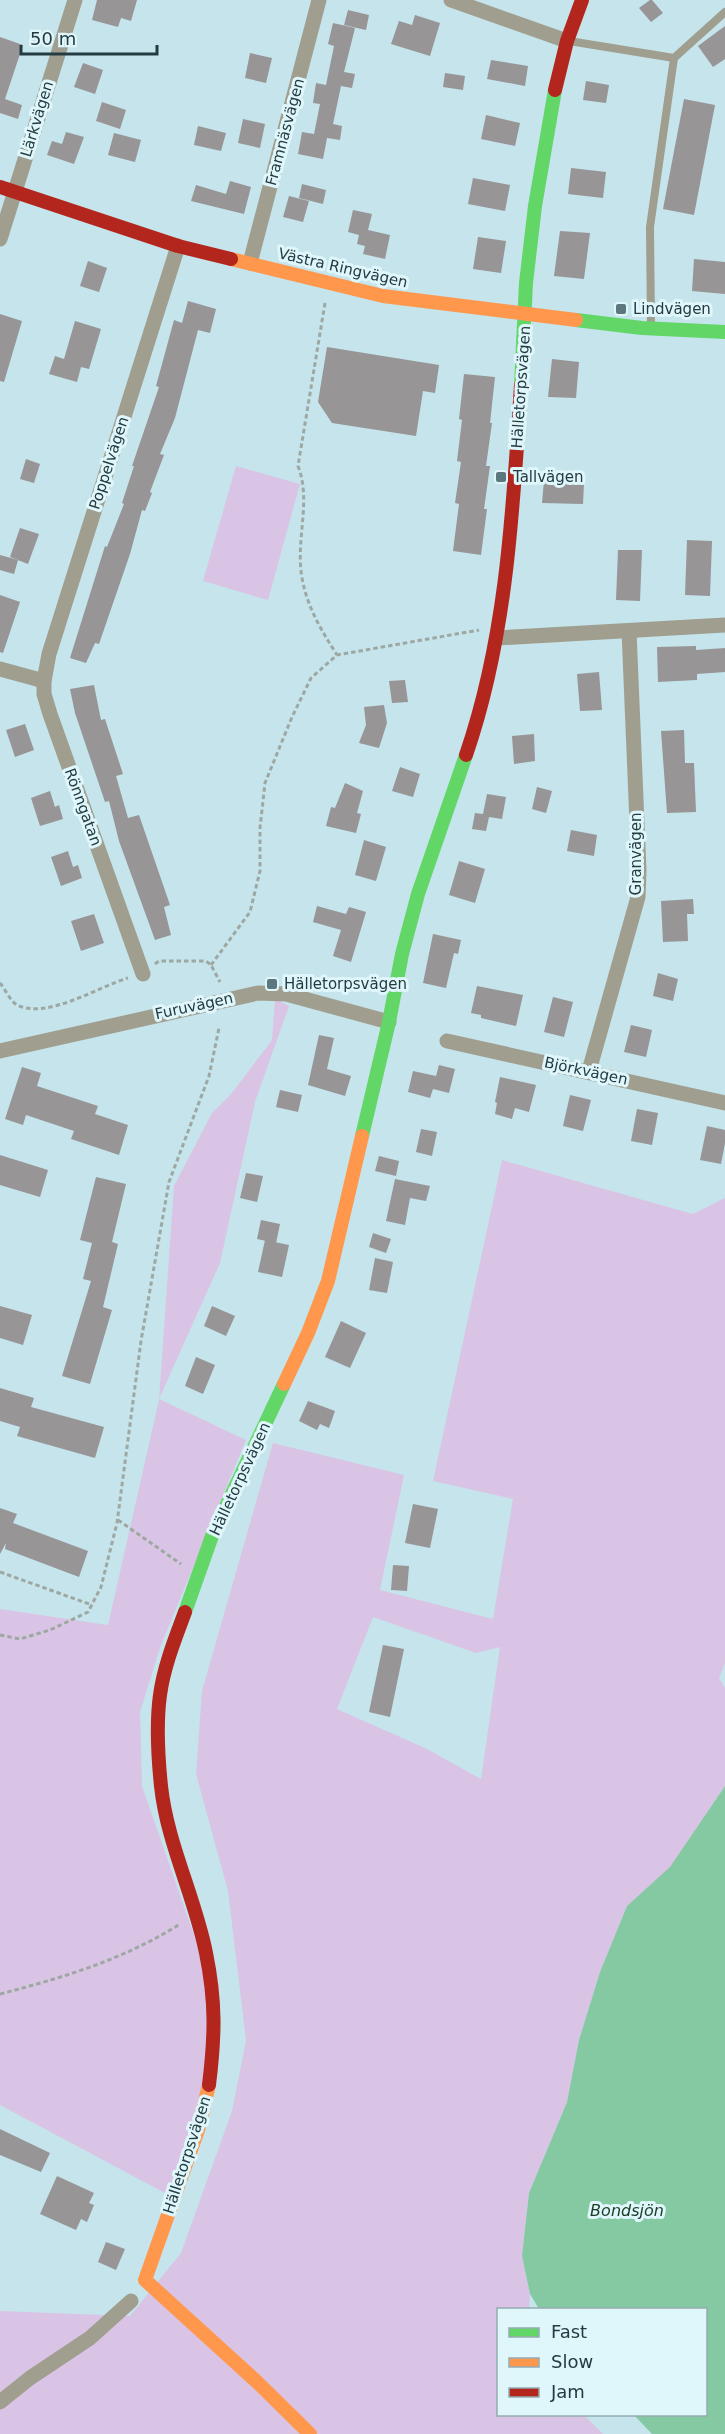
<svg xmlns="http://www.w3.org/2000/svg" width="725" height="2434" font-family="'DejaVu Sans',sans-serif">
  <rect width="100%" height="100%" fill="#c5e4ec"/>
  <g fill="#dac4e5" fill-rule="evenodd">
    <path d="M236 466 300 484 268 600 203 581Z"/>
    <path d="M275 999 289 1006 255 1102 220 1263 159 1399 246 1440 161 1645 140 1712 142 1786 211 1984 207 2118 178 2200 0 2105V1609L108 1625 159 1400 174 1186 212 1113 232 1093 272 1040Z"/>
    <path d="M502 1160 693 1214 725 1198V1663L719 1678 725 1688V1786L670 1868 627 1906 600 1972 579 2040 567 2102 529 2193 522 2256 530 2294 529 2309 498 2310V2414L584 2415 603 2434H0V2311L130 2316 181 2253 232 2111 246 2040 228 1891 196 1774 202 1691 273 1443 404 1475 380 1590 493 1619 513 1499 433 1481ZM373 1617 476 1653 500 1647 481 1779 427 1749 337 1709Z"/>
  </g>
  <path fill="#85c9a3" d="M725 1786V2434H652L634 2415 706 2414V2310L539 2309 530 2294 522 2256 529 2193 567 2102 579 2040 600 1972 627 1906 670 1867Z"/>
  <g fill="#979596">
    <path d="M97 0H137L131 21 121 18 118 27 92 20Z"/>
    <path d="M650 0H652L663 13 651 22 639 8Z"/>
    <path d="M348 10 369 15 366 30 344 25Z"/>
    <path d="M415 15 440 23 430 56 391 44 399 21 412 25Z"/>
    <path d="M333 23 355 28 344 72 355 74 352 88 341 86 333 124 342 126 340 140 327 138 323 159 298 154 302 132 314 134 320 104 313 103 316 83 326 85 334 46 328 44Z"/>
    <path d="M725 26V59L713 67 698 46Z"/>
    <path d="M0 37 23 45 5 99 22 105 18 119 0 113Z"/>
    <path d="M250 53 272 58 266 83 245 78Z"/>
    <path d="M491 60 528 66 525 86 487 79Z"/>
    <path d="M83 63 103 70 95 94 74 87Z"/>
    <path d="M445 73 465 76 463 90 443 87Z"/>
    <path d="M586 81 609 85 606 103 583 100Z"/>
    <path d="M684 99 715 105 694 215 663 209Z"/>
    <path d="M102 102 126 110 120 129 96 121Z"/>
    <path d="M486 115 520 123 515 146 481 139Z"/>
    <path d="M243 119 265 124 260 148 238 143Z"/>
    <path d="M198 126 226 133 221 151 194 145Z"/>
    <path d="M66 132 84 137 74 164 47 155 52 141 62 144Z"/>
    <path d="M114 133 141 140 135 162 108 155Z"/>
    <path d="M571 168 606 172 603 198 568 194Z"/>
    <path d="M473 178 510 185 505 211 468 204Z"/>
    <path d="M230 181 251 187 244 214 191 201 196 185 226 194Z"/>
    <path d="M302 184 326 190 323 204 299 198Z"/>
    <path d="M289 196 309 201 303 222 283 217Z"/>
    <path d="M353 210 372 214 368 230 390 235 385 259 363 254 365 246 357 244 359 235 348 232Z"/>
    <path d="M560 231 590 233 584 279 554 276Z"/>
    <path d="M478 237 506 241 501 273 473 269Z"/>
    <path d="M694 259 725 262V294L692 291Z"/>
    <path d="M88 261 107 268 99 292 80 286Z"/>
    <path d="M188 301 216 309 210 333 198 330 175 418 160 454 164 455 150 492 152 493 145 511 142 510 130 554 99 644 95 643 86 663 70 658 105 546 107 547 124 504 122 503 134 466H132L159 387 156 386 174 320 182 323Z"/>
    <path d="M0 314 22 321 4 382 0 381Z"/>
    <path d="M75 321 101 329 89 369 81 367 77 382 49 374 55 356 64 359Z"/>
    <path d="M327 347 439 365 435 393 423 391 416 436 332 423 318 402Z"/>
    <path d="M552 359 579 362 576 398 548 397Z"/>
    <path d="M464 374 495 377 490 423H492L486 466H490L484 509H487L481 555 453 551 459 504 455 503 461 462 457 461 462 420 459 419Z"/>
    <path d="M26 459 40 464 34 483 20 479Z"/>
    <path d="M544 480 584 483 583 504 542 503Z"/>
    <path d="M20 528 39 534 28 564 10 557Z"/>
    <path d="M687 540 712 541 710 596 685 595Z"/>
    <path d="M618 550H642L640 601 616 600Z"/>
    <path d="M0 555 18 560 14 574 0 570Z"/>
    <path d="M0 595 20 602 3 653 0 652Z"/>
    <path d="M696 646V650L725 648V672L697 674V680L658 682 657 647Z"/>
    <path d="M599 672 602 710 580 711 577 674Z"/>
    <path d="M405 680 408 702 392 703 389 681Z"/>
    <path d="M94 685 101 720 105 719 123 774 116 776 128 818 139 815 170 905 164 907 171 935 155 940 119 841 109 801 105 802 75 713 70 689Z"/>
    <path d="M384 705 387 723 379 748 359 743 366 725 364 707Z"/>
    <path d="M25 724 34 750 15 757 6 730Z"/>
    <path d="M684 730 685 763H694L696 812 667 813 661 731Z"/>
    <path d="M534 734 535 761 514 764 512 736Z"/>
    <path d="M400 767 420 774 413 797 392 791Z"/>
    <path d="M345 783 363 791 357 813 361 814 356 833 326 826 331 807 335 808Z"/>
    <path d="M537 787 552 791 546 813 532 809Z"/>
    <path d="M50 791 55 807 59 805 63 819 40 826 31 798Z"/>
    <path d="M487 794 506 797 502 819 489 817 486 831 472 829 475 813 483 814Z"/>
    <path d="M571 830 597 835 594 856 567 851Z"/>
    <path d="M364 840 386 847 376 881 355 875Z"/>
    <path d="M68 851 73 867 78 865 82 878 61 886 51 857Z"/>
    <path d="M459 861 485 869 475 903 449 895Z"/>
    <path d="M693 899 694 914H687L688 941 663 942 661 901Z"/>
    <path d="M317 906 346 914 349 907 366 912 351 962 333 956 341 930 313 922Z"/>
    <path d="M94 914 104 943 81 951 71 921Z"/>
    <path d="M433 934 461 940 458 954 454 953 446 988 423 983Z"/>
    <path d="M658 973 678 979 673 1001 653 996Z"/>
    <path d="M477 986 523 995 516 1026 481 1018V1015L471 1013Z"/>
    <path d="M553 997 573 1002 564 1037 544 1032Z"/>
    <path d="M631 1025 652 1030 646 1057 624 1052Z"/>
    <path d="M319 1035 334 1038 327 1069 351 1076 345 1096 308 1085Z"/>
    <path d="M439 1065 455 1069 449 1093 433 1089 430 1098 408 1092 413 1071 436 1076Z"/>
    <path d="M22 1067 41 1073 37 1086 98 1106 95 1114 128 1125 119 1155 71 1139 74 1131 26 1115 23 1125 5 1119Z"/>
    <path d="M500 1077 536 1085 529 1112 515 1108 512 1119 495 1114 497 1103 495 1102Z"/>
    <path d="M280 1090 302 1095 298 1112 276 1107Z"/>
    <path d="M570 1095 591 1100 583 1131 563 1126Z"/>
    <path d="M637 1109 658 1113 652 1145 631 1141Z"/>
    <path d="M707 1126 725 1130V1143L721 1164 700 1160Z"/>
    <path d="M421 1129 437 1132 432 1156 416 1152Z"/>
    <path d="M0 1155 48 1170 40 1197 0 1185Z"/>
    <path d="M379 1156 399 1161 396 1176 375 1171Z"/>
    <path d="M246 1173 263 1176 257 1202 240 1198Z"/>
    <path d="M96 1177 126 1184 112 1242 118 1244 103 1307 112 1310 90 1384 62 1376 91 1281 83 1279 92 1243 80 1240Z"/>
    <path d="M395 1179 430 1186 426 1201 410 1198 405 1225 386 1221Z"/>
    <path d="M261 1220 280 1224 276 1243 257 1239Z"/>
    <path d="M373 1233 391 1239 386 1253 369 1247Z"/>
    <path d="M265 1240 289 1245 282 1277 258 1272Z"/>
    <path d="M375 1258 393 1262 387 1293 369 1290Z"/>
    <path d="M0 1306 32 1315 23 1345 0 1338Z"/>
    <path d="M212 1306 235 1316 226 1336 204 1326Z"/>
    <path d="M341 1321 366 1333 350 1368 325 1357Z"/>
    <path d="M196 1357 215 1365 203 1394 185 1386Z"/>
    <path d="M0 1388 34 1398 31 1407 104 1427 95 1458 17 1436 20 1427 0 1421Z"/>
    <path d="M308 1401 335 1411 329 1428 320 1424 317 1430 299 1421Z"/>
    <path d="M413 1504 438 1509 430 1548 405 1543Z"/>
    <path d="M0 1508 17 1514 13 1523 88 1551 79 1577 5 1549 6 1543 0 1554Z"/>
    <path d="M393 1565 409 1566 407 1591 391 1590Z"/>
    <path d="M383 1645 404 1649 390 1717 369 1712Z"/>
    <path d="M0 2129 50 2153 41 2172 0 2155Z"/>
    <path d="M57 2176 94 2193 89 2203 94 2205 87 2222 81 2219 76 2230 40 2214Z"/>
    <path d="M106 2242 125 2249 116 2270 98 2262Z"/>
  </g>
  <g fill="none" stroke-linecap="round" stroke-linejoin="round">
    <g stroke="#9ea8a2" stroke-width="3" stroke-dasharray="4.5 3" stroke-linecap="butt">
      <path d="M325 303 298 466C311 499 297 536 301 571 305 604 320 628 337 655"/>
      <path d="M155 964 159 961H206L211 965 220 982"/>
      <path d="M211 965 250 912 260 871V828L265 783 292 717 311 678 337 655 479 630"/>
      <path d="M0 983C5 989 11 1002 17 1005 47 1020 100 986 128 978"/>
      <path d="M118 1520 181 1564"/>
      <path d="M0 1572 92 1605"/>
      <path d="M0 1635 20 1639 50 1630 88 1612 101 1587 117 1523 141 1341 169 1182 209 1076 219 1028"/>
      <path d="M0 1994C62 1978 125 1959 180 1924"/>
    </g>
    <g stroke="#a09f8f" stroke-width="8">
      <path d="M569 41 674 58 650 227 651 327"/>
      <path d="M674 58 725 12"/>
    </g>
    <g stroke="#a09f8f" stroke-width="15">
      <path d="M451 0 567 41"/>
      <path d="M0 239 75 0"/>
      <path d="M250 263 319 0"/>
      <path d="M497 638 725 625"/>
      <path d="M0 669 44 681V694L50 714 143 974"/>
      <path d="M44 681 49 654 178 246"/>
      <path d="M447 1041 725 1103"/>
      <path d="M0 1051 258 993 286 994 389 1022"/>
      <path d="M589 1071 638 897 639 871 629 631"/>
      <path d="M0 2402 30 2378 90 2338 131 2301"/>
    </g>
    <g stroke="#63d668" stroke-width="14">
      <path d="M576 320 642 328 725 332"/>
      <path d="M521 385 526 283 535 206 555 90"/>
      <path d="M362 1136 389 1022 402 954 418 894 466 755"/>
      <path d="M185 1612 212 1536 284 1384"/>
    </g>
    <g stroke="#ff974d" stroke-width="14">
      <path d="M231 259 383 296 576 320"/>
      <path d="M284 1384 308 1333 328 1281 362 1136"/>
      <path d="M209 2085 198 2130 145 2280 257 2382 310 2434"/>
    </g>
    <g stroke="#b3261e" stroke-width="14">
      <path d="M555 90 567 41 582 0"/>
      <path d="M0 187 178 246 231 259"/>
      <path d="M466 755C507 636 513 509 521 385"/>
      <path d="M185 1612C175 1639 164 1666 160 1695 156 1724 158 1757 161 1786 167 1843 195 1897 206 1953 216 2002 215 2036 209 2085"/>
    </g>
  </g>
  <g fill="#5c777d" stroke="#dff6fb" stroke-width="2">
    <rect x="615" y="303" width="12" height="12" rx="3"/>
    <rect x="495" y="471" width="12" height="12" rx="3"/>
    <rect x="266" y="978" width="12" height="12" rx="3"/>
  </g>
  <g text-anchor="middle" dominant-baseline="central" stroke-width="6" stroke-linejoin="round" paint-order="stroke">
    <g font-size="15" fill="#243c41" stroke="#dff6fb">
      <text transform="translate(37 119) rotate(-73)">Lärkvägen</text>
      <text transform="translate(285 132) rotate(-75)">Framnäsvägen</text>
      <text transform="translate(343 268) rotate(13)">Västra Ringvägen</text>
      <text transform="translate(521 387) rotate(-86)">Hälletorpsvägen</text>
      <text transform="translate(109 463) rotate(-72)">Poppelvägen</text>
      <text transform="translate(83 807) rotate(70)">Rönngatan</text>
      <text transform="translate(636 854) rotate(-90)">Granvägen</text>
      <text transform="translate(194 1006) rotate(-12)">Furuvägen</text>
      <text transform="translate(586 1071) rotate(12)">Björkvägen</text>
      <text transform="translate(240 1479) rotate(-65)">Hälletorpsvägen</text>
      <text transform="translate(187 2155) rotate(-72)">Hälletorpsvägen</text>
    </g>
    <g font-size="15" fill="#243c41" stroke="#dff6fb" text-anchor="start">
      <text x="633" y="309">Lindvägen</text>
      <text x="513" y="477">Tallvägen</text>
      <text x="284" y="984">Hälletorpsvägen</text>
    </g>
    <g font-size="16" font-style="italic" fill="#193d25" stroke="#dff6fb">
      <text x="627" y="2210">Bondsjön</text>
    </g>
  </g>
  <rect x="497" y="2308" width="210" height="108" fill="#dff6fb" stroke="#94acb1" stroke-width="1.5"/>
  <rect x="509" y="2328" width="30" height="9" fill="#63d668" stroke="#94acb1" stroke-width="1.5"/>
  <text x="551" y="2338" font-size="18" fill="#243c41">Fast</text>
  <rect x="509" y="2358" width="30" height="9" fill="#ff974d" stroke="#94acb1" stroke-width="1.5"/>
  <text x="551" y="2368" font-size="18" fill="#243c41">Slow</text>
  <rect x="509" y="2388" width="30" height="9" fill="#b3261e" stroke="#94acb1" stroke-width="1.5"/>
  <text x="551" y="2398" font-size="18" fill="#243c41">Jam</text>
  <path d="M21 45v9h136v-9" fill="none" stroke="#243c41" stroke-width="3"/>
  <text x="30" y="45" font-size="18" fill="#243c41" stroke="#dff6fb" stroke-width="4.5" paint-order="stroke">50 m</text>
</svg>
